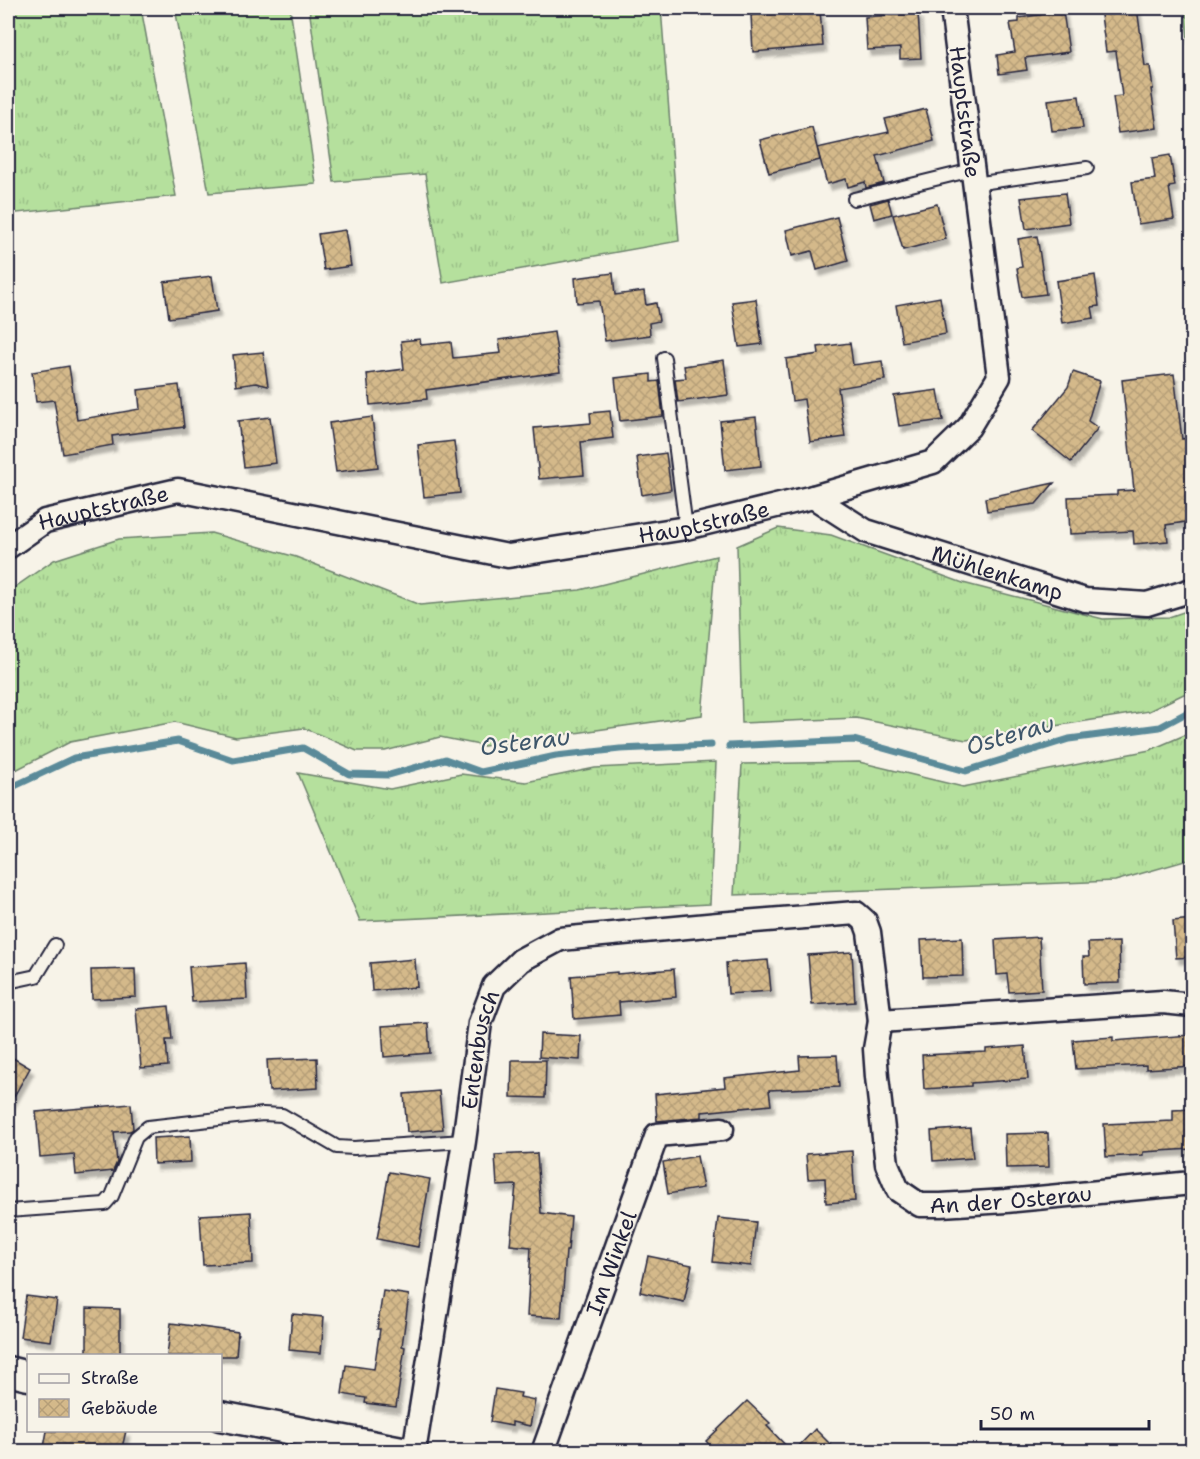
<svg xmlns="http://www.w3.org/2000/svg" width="1200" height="1459" font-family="'Shantell Sans',sans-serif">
  <defs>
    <pattern id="grass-tufts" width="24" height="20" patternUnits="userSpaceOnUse" patternTransform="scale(1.5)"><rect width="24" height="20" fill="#b5e09d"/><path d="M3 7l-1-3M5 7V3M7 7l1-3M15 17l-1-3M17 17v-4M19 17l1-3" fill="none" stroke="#9bc088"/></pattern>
    <pattern id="building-cross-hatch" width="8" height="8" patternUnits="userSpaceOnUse" patternTransform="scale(1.5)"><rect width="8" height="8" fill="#d4b98a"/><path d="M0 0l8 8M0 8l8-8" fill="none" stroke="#b69f78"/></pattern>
    <filter id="shadow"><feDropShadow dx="3.5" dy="6" stdDeviation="1.5" flood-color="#0004"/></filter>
  </defs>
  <rect width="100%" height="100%" fill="#f7f3e8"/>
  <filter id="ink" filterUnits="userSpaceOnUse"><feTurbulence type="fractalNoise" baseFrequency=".0167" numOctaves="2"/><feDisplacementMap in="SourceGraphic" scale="12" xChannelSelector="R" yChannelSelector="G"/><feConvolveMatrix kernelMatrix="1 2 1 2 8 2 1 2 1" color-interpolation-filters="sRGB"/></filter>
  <g filter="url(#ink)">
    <g fill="url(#grass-tufts)" stroke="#6c816c" stroke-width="1.5">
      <path d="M8 8H141L176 196 8 214Z"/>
      <path d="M175 8H290L316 184 209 193Z"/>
      <path d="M309 8H661L679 241 443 283 425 174 334 182Z"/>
      <path d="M1185 8H1192V80Z"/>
      <path d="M778 528 831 535 963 583 1103 619 1169 617 1192 609V690L1149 711 966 740 856 718 742 723 737 546Z"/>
      <path d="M211 533 296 557 420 605 580 590 716 556 702 715 484 746 440 737 385 751H357L304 728 236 737 175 722 70 742 8 774V592L54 560 119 539Z"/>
      <path d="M1192 732V859L1115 881 734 895 742 764 859 762 963 787 1150 750Z"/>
      <path d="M716 762 710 904 360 921 298 773 390 789 461 774 526 782 595 768Z"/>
    </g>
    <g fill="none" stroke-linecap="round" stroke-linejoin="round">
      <g stroke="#5a8a99" stroke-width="7">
        <path d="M729 746 854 740 966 771 1069 739 1160 727 1192 710"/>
        <path d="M8 789 74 758 178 741 233 760 303 748 349 774 389 775 445 759 481 772 556 756 620 749 711 745"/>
      </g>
    </g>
    <g fill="url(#building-cross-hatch)" stroke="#22223b" stroke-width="1.5" filter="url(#shadow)">
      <path d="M1100 8H1137L1145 66H1150L1153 89H1151L1157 128 1118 133 1113 97 1122 96 1116 51 1106 52Z"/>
      <path d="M820 10 823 46 753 52 751 15Z"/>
      <path d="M1063 11 1069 52 1025 58 1027 70 999 74 997 55 1015 52 1010 23 1019 22V18Z"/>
      <path d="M918 13 921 58 900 59V48L867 50 865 17Z"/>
      <path d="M1079 96 1083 128 1052 131 1048 100Z"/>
      <path d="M926 109 934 141 877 156 884 183 866 188 865 182 848 187 846 179 827 184 817 148 889 132 885 119Z"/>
      <path d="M812 127 820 160 769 173 760 140Z"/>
      <path d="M1170 155 1175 186 1169 187 1174 219 1138 224 1132 182 1155 179 1152 158Z"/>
      <path d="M1065 193 1069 223 1026 229 1021 198Z"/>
      <path d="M888 199 892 214 874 219 870 204Z"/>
      <path d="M937 204 946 239 903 250 893 215Z"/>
      <path d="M837 217 848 261 817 270 812 251 792 256 786 230Z"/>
      <path d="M345 230 351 266 324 270 318 234Z"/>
      <path d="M1037 236 1046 294 1022 297 1017 268 1022 267 1018 239Z"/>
      <path d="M613 273 615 295 644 291 646 305 656 303 659 321 649 323 650 335 605 341 599 301 577 303 575 278Z"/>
      <path d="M1095 275 1099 306 1092 307 1094 318 1062 323 1056 281Z"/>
      <path d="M212 276 217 311 169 318 164 282Z"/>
      <path d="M940 297 946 334 902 342 896 305Z"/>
      <path d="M756 299 762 344 739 347 732 302Z"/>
      <path d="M554 332 560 372 426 390 427 399 370 405 367 374 404 369 401 341 420 339 421 345 451 342 453 358 501 353 499 340Z"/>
      <path d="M850 343 853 365 882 361 885 380 838 388 845 437 810 442 804 399 792 401 786 359 819 354 818 347Z"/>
      <path d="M263 352 268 386 256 383 236 386 233 355Z"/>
      <path d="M724 360 728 395 678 402 675 379 686 378 684 366Z"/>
      <path d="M69 366 77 420 140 409 138 390 179 385 184 427 112 436 113 445 63 454 54 400 36 402 32 372Z"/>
      <path d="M1073 372 1100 381 1088 421 1098 428 1071 462 1032 431 1068 387Z"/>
      <path d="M651 374V382L659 381 663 416 620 421 615 378Z"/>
      <path d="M1174 374 1182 439 1192 437V521L1166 525 1168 541 1134 544 1133 531 1070 534 1068 497 1117 495V491L1134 490 1122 380Z"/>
      <path d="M938 390 943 420 899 426 894 396Z"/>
      <path d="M610 411 613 438 581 442 584 475 539 479 534 428 591 423 590 413Z"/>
      <path d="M270 417 276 463 244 467 238 421Z"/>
      <path d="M372 417 378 467 336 472 329 423Z"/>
      <path d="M756 417 761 466 725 470 720 421Z"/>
      <path d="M454 441 460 493 424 497 418 445Z"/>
      <path d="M666 453 671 490 642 495 637 457Z"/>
      <path d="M1054 483 1036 504 987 511 985 498Z"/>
      <path d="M1192 919V957L1176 958 1173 921Z"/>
      <path d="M1039 937 1042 990 1009 992 1007 974 997 975 995 940Z"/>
      <path d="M962 938 963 976 923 977 921 940Z"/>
      <path d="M1119 942 1120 983 1084 984 1083 957H1089L1088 943Z"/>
      <path d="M852 952 855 1002 812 1005 808 955Z"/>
      <path d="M415 959 417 987 372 991 370 963Z"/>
      <path d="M768 960 771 991 728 994 726 963Z"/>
      <path d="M245 963 247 999 192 1002 189 967Z"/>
      <path d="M135 969 136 997 92 999 91 970Z"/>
      <path d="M674 969 676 997 619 1002 620 1015 574 1019 571 976 617 972V974Z"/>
      <path d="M169 1006 172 1040H166L168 1066 141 1068 136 1009Z"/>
      <path d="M428 1023 430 1053 384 1057 382 1026Z"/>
      <path d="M540 1034 581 1036 580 1060 539 1057Z"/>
      <path d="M1190 1035 1192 1066 1146 1069V1065L1076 1069 1073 1040 1113 1037V1041Z"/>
      <path d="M1025 1046 1028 1079 971 1083V1086L924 1089 922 1055 986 1052V1049Z"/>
      <path d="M8 1055 30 1068 8 1107Z"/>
      <path d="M837 1055 839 1087 769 1090 771 1105 702 1112V1117L657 1121 655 1094 725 1087 724 1078 800 1070 799 1056Z"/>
      <path d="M317 1058 318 1088 269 1091 267 1060Z"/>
      <path d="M512 1060H546L545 1098 511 1097Z"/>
      <path d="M439 1091 443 1129 407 1132 404 1094Z"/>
      <path d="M131 1104 133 1129 130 1131 114 1132 117 1162 113 1171 76 1175 74 1154 40 1157 36 1112Z"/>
      <path d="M1192 1109V1149L1143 1152V1155L1106 1157 1104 1124 1173 1121V1110Z"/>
      <path d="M970 1128 973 1158 933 1161 931 1131Z"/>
      <path d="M1048 1133 1049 1167 1006 1168 1005 1134Z"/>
      <path d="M190 1136 191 1162 154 1164 153 1138Z"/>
      <path d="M852 1151 855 1201 826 1203 825 1178 808 1179 806 1154Z"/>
      <path d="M537 1153 541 1213 571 1217 568 1251H566L561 1318 527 1316 531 1247 510 1245 516 1185 497 1186 495 1155Z"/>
      <path d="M697 1156 703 1188 668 1194 663 1162Z"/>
      <path d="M389 1172 430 1179 418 1247 377 1239Z"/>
      <path d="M251 1212 253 1263 203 1265 200 1215Z"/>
      <path d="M718 1218 756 1222 751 1266 713 1262Z"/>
      <path d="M648 1256 692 1265 684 1302 640 1292Z"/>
      <path d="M383 1291 409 1295 402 1346 405 1347 396 1407 365 1403 366 1398 342 1394 346 1365 374 1369 380 1329H377Z"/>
      <path d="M26 1296 57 1300 51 1341 20 1337Z"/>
      <path d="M87 1308 120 1309V1354H87Z"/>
      <path d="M292 1314 324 1317 321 1353 289 1350Z"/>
      <path d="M171 1323 238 1332 236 1356H167Z"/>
      <path d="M495 1389 521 1393 520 1397 535 1400 530 1426 512 1422V1426L490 1422Z"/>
      <path d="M747 1401 770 1423 767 1426 792 1452H757L750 1444 742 1452H716L706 1441Z"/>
      <path d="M815 1429 838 1452H793Z"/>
      <path d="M47 1431H126L121 1452H67L44 1447Z"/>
    </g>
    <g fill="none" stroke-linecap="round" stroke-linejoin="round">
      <defs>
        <g id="service">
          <path d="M974 184 1087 168"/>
          <path d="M854 199 972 170"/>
          <path d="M664 358 686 528"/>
          <path d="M8 982 36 976 55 945"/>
          <path d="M8 1211 105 1204 112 1196 136 1137 148 1127 263 1114 282 1115 337 1147 354 1148 464 1141"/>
        </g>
        <g id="minor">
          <path id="s1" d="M813 497 866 531 1085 600 1147 604 1192 590"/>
          <path id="s2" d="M8 547 45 521 178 490 508 556 686 528 813 497 933 462 969 427 999 377 952 8"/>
          <path d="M880 1021 1163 1002 1192 1005"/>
          <path id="s3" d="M414 1452 464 1141 480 1023 494 986 521 960 560 939 718 924 856 913 865 921 869 932 880 1021 875 1049 877 1077 887 1164 898 1190 920 1205H941L1006 1201 1192 1183"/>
          <path id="s4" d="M543 1452 657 1135 722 1129"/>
        </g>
        <g id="tertiary">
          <path d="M8 1371 28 1376"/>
          <path d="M220 1416 407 1452"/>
        </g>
      </defs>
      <use href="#service" stroke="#22223b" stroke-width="16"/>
      <use href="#minor" stroke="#22223b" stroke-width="27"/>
      <use href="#tertiary" stroke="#22223b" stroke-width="33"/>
      <use href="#service" stroke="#f7f3e8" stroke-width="12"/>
      <use href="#minor" stroke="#f7f3e8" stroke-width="22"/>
      <use href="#tertiary" stroke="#f7f3e8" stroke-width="28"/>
    </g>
  </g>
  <g text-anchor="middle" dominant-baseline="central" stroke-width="4.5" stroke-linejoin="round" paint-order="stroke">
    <g font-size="22" fill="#22223b" stroke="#f7f3e8">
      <text transform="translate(965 112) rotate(83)">Hauptstraße</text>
      <text stroke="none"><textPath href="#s2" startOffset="105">Hauptstraße</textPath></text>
      <text stroke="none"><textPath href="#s2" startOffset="717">Hauptstraße</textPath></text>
      <text stroke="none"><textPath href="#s1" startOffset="201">Mühlenkamp</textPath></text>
      <text stroke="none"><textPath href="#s3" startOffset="408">Entenbusch</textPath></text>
      <text stroke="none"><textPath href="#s3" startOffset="1256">An der Osterau</textPath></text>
      <text stroke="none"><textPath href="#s4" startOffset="201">Im Winkel</textPath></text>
    </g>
    <g font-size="24" font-style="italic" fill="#3e566a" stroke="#f7f3e8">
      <text transform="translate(1010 735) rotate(-16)">Osterau</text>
      <text transform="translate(525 742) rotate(-7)">Osterau</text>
    </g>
  </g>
  <rect width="1200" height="1459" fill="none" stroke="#f7f3e8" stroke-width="30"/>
  <rect x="15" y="15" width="1170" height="1429" fill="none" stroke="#22223b" stroke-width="2" filter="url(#ink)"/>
  <rect x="27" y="1354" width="195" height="78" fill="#f7f3e8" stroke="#a29fa3" stroke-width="1.5"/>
  <rect x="39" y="1374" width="30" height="9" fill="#f7f3e8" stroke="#a29fa3" stroke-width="1.5"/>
  <text x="81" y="1384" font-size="18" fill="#22223b">Straße</text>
  <rect x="39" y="1399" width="30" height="18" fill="url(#building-cross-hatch)" stroke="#a29fa3" stroke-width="1.5"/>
  <text x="81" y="1414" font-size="18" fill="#22223b">Gebäude</text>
  <path d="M981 1420v9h168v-9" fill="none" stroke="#22223b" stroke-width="3"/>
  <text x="990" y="1420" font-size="18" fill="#22223b" stroke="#f7f3e8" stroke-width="4.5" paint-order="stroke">50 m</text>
</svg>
